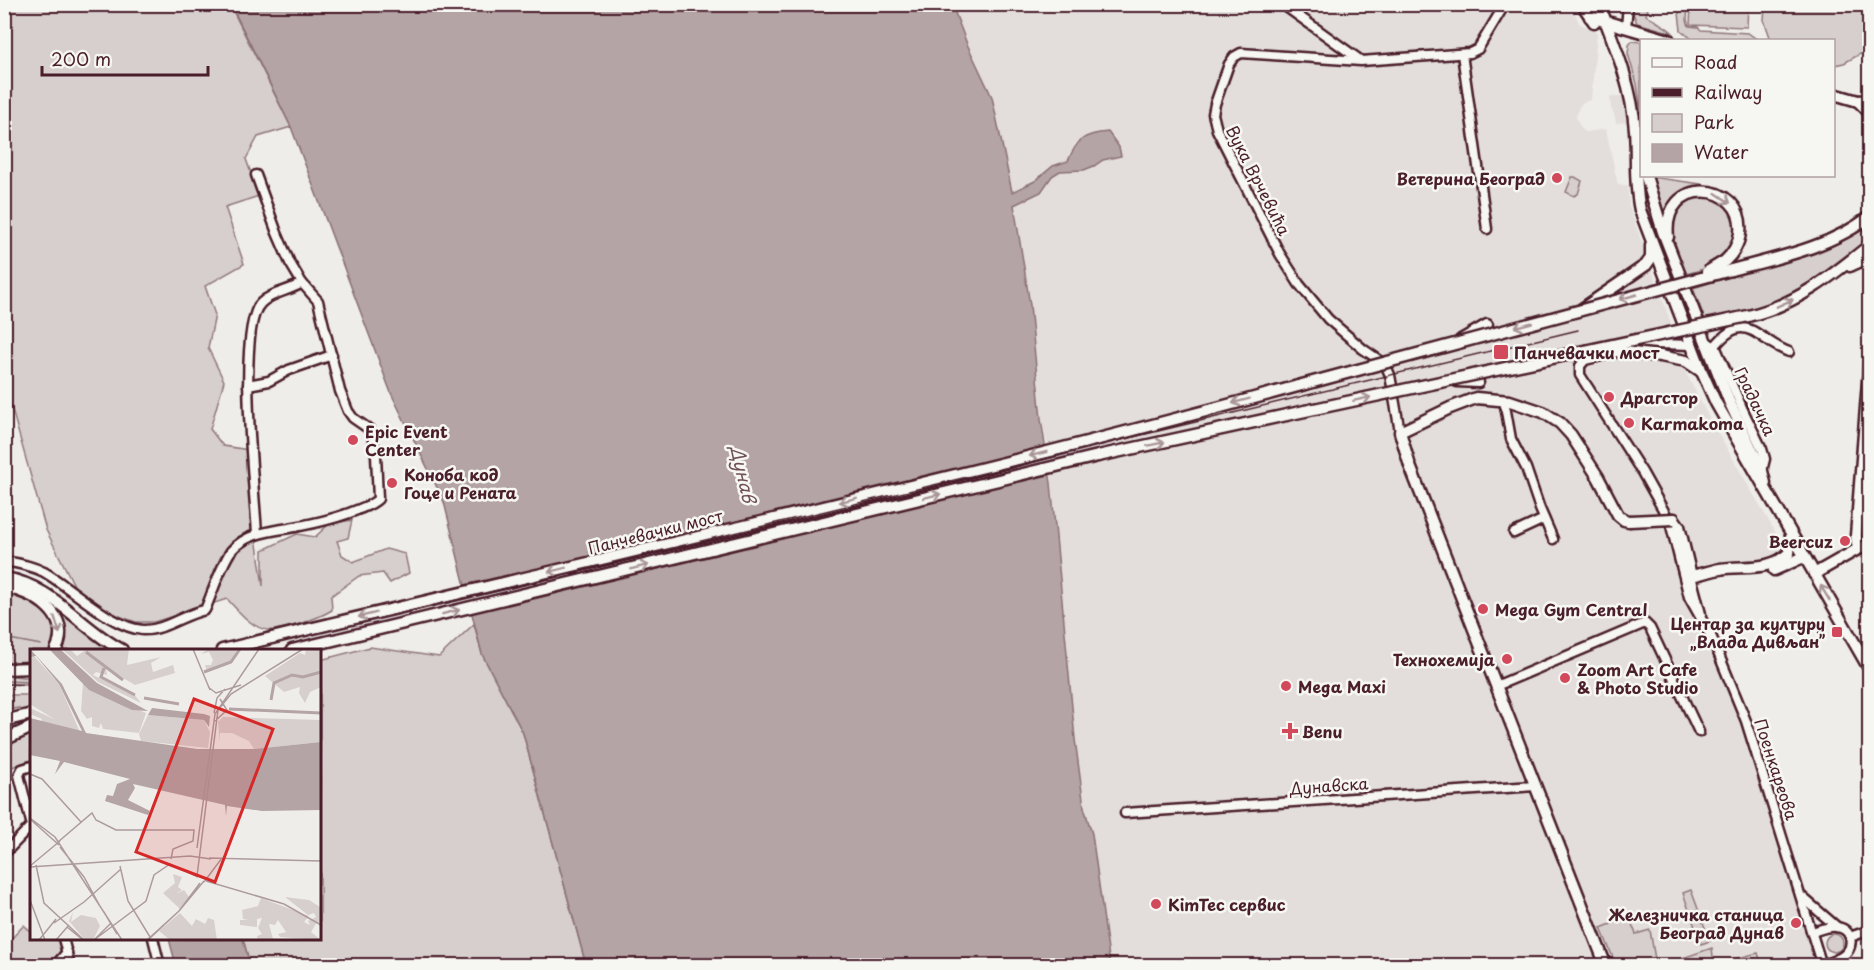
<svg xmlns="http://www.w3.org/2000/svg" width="1874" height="970" font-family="'Playpen Sans',sans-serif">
  <rect width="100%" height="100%" fill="#efedea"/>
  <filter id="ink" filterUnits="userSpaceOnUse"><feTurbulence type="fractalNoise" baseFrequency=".0167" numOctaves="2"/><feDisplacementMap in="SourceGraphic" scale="12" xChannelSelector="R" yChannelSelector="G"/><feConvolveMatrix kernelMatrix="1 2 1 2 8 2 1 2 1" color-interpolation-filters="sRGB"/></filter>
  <g filter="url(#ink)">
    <g fill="#e3dedc">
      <path d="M952 5H1572L1579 23 1597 32 1591 100 1583 102 1579 107 1576 117 1580 126 1585 132 1606 129 1618 185H1628L1629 206 1637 229 1683 356 1687 375 1706 412 1784 547 1779 556 1769 562 1743 564 1728 561 1706 564 1678 572 1685 599 1707 638 1743 722 1820 965H1110L1092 834 1084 807 1075 739 1049 451 1041 419 1030 305 1014 205 1041 192 1052 176 1060 171H1071L1094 166 1103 160 1119 158 1121 156 1119 147 1108 133 1075 144 1068 161 1053 166 1035 181 1012 193 992 97 967 44Z"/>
      <path d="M1610 96H1623L1628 122 1616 123 1614 114 1611 109Z"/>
    </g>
    <g fill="#d7cfce" stroke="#90777c" stroke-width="1.5">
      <path d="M5 5H230L291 127 258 137 246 159 259 196 225 207 244 264 205 286 215 315 208 348 224 381 210 429 223 446 249 450 248 476 253 498 254 523 263 586V550L297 534 315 537 329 524 352 520 348 538 337 541 342 555 353 562 386 549 405 554 409 573 390 583 383 573 359 576 331 596 332 610C321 617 281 632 268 630 252 629 237 609 227 599L154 622H136L119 616 99 607 75 587 46 530 5 385Z"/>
      <path d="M1634 5H1649L1646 15C1656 22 1665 25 1673 33L1637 23 1633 13Z"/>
      <path d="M1678 5H1688L1687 20 1689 26 1698 27 1701 30 1748 33 1758 40H1693L1681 30Z"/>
      <path d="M1691 5H1748L1747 27 1690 25Z"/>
      <path d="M1765 5H1869V58L1860 54 1844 63 1834 65V40H1771L1764 20Z"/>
      <path d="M1632 41 1641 42V113L1637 84 1628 54 1629 45Z"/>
      <path d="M1572 177H1575L1582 181 1578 194 1574 196 1566 192Z"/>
      <path d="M1651 177 1701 184 1706 187 1690 191 1664 223Z"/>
      <path d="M1702 196C1709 197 1715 198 1721 202 1740 215 1740 245 1721 259 1711 267 1699 271 1686 274 1675 242 1655 207 1702 196Z"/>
      <path d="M1863 230H1869V241L1787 302 1707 325 1693 288 1803 255Z"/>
      <path d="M4 589 41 604 57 626 53 650H32L31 666 5 667Z"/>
      <path d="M42 594 92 637 113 650H60L63 623Z"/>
      <path d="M474 624 482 654 523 733 586 965H250L243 939 320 938V660L370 647 439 657Z"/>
      <path d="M5 675 31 678V684H5Z"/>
      <path d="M4 695H31V711L5 719Z"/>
      <path d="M31 735V760L12 767 5 772V746Z"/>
      <path d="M1691 890 1710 941 1701 944 1683 893Z"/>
      <path d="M1629 917 1636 934 1650 930 1656 965H1616L1601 928Z"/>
      <path d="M24 925 31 932 32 938 59 939 63 952 51 965H5L4 930 12 938Z"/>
      <circle cx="1834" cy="943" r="9"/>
      <path d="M1712 948 1714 965H1668V963Z"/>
      <path d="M1758 953 1762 965H1726V961Z"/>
    </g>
    <g fill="#b4a4a5" stroke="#8a6f74" stroke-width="1.5">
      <path d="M231 5H952L967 44 992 97 1012 192 1035 181 1053 166 1068 161C1077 139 1084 134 1108 132L1119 147 1121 156 1103 160 1094 166 1084 170 1060 171 1052 176 1041 192 1014 205 1030 305 1041 419 1051 483 1075 739 1084 807 1092 834 1110 965H586L523 733 482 654 444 502 391 393 291 127Z"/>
      <path d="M169 939H243L250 965H176Z"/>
    </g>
    <path fill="#efedea" d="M1048 446 1052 472 468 613 462 587Z"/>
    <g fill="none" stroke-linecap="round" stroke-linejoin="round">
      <g stroke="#8a6f74" stroke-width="1.5">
        <path d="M4 638 41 645"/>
        <path d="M4 681 32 682"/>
        <path d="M4 710 19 708"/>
        <path d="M4 731 32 721"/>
      </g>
      <defs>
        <g id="minor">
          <path d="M1282 4 1360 60"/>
          <path d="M1626 28 1628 4"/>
          <path d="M1462 54 1487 229"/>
          <path d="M1706 341 1716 348 1743 410 1762 449 1765 459 1762 471"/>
          <path d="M1715 346C1746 308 1756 340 1789 352"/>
          <path d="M1627 350 1661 344 1691 345"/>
          <path d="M1614 353 1585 360 1580 366V375L1642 472 1670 522 1689 597 1712 638 1746 721 1822 966"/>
          <path d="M248 385 269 381 289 370 332 355"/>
          <path d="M1504 400 1511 439 1526 468 1540 509 1553 539"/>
          <path d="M1400 432 1390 375 1385 364 1363 349 1328 319 1299 284 1280 254 1217 130 1213 114 1215 104 1229 64 1234 57 1241 53 1361 61 1470 53 1478 49 1505 4"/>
          <path d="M1514 533 1544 519"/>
          <path d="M257 534C255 494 236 327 261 303 272 292 290 291 302 283"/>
          <path d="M4 561C18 563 32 566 44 572 72 588 112 628 143 630 164 631 184 614 205 610 212 594 221 565 231 551 247 532 273 531 295 527 316 523 338 518 357 510 364 507 372 505 378 499L376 455 372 435 369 429 353 418 348 411 340 391 318 301 302 283 290 263 277 233 256 175"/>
          <path d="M1691 576 1701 614"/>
          <path d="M1496 686 1645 623 1650 628 1699 732"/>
          <path d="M32 766 22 769 19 775 32 826"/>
          <path d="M1125 813 1535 786"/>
          <path d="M4 854 31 826"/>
          <path d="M1801 896 1837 927"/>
          <path d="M1812 932C1819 930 1828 926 1836 927 1851 928 1856 945 1844 955 1838 960 1830 962 1822 965"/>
          <path d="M1850 937 1870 930"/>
          <path d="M63 938 70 966"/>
          <path d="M153 938 160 966"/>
          <path d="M55 966 67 952"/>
        </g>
        <g id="major">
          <path d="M1582 4 1594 22"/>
          <path d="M1599 4C1615 46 1632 86 1635 130 1637 157 1634 183 1640 210L1702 372 1716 403 1870 670"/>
          <path d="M1590 17 1669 40"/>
          <path d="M1834 94 1858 101 1870 100"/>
          <path d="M1858 101 1870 113"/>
          <path d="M1646 176 1663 232 1729 401 1762 471 1765 483"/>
          <path d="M1668 237C1661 174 1746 180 1740 233 1739 243 1733 254 1725 261"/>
          <path d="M1850 266 1861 261 1870 264"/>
          <path d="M1731 270C1777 258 1832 247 1870 216"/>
          <path d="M1582 309 1646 265 1651 258V245"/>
          <path d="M1748 316C1796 305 1833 275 1870 245"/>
          <path d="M1461 340 1487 325"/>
          <path d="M1660 356 1686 361 1701 371"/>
          <path d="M1457 381 1478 382"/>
          <path d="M1674 519 1679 526 1691 576C1701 574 1710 571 1720 569 1743 565 1770 572 1789 553L1791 537"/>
          <path d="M1858 549 1856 536 1870 355"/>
          <path d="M1774 570 1804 557"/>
          <path d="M1814 574 1858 549 1865 547 1870 549"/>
          <path d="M4 578C53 585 81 629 122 650"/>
          <path d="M4 587C34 592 73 615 56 650"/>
          <path d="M222 650C581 563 942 484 1298 386"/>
          <path d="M292 650 1098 456 1305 411"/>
          <path d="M4 669 32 668"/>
          <path d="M4 721 32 714"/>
          <path d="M4 740 32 727"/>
          <path d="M1606 966 1410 466 1400 432 1450 408 1476 398 1510 401 1543 412 1560 423 1571 435 1598 477 1618 515 1624 520 1629 521"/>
        </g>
      </defs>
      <use href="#minor" stroke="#4a1f2b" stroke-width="13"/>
      <use href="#major" stroke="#4a1f2b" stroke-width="15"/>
      <use href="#minor" stroke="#f6f6f2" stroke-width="8"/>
      <use href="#major" stroke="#f6f6f2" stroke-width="10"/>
      <g stroke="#4a1f2b" stroke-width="1.5">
        <path d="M248 650 1578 330"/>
        <path d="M4 684 32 685"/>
      </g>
      <defs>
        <g id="major-bridge">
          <path d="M1707 272 1725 261"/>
          <path d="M1605 350 1660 356"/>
          <path d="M1298 386 1731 270"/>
          <path d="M1305 411 1748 316"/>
          <path d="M1629 521 1674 519"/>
        </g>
      </defs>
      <use href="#major-bridge" stroke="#4a1f2b" stroke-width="15" stroke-linecap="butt"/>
      <use href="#major-bridge" stroke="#f6f6f2" stroke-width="10"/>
    </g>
    <defs><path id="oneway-shaft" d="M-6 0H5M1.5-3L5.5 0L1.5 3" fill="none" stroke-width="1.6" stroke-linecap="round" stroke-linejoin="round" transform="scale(1.5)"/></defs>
    <g stroke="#a99598">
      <use href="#oneway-shaft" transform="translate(1723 198) rotate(34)"/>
      <use href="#oneway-shaft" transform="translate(1628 297) rotate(164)"/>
      <use href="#oneway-shaft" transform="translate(1785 303) rotate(-24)"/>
      <use href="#oneway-shaft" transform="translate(1523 325) rotate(165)"/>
      <use href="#oneway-shaft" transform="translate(1362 399) rotate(-12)"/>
      <use href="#oneway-shaft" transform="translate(1241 401) rotate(165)"/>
      <use href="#oneway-shaft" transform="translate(1156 444) rotate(-12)"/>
      <use href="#oneway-shaft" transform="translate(1038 454) rotate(166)"/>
      <use href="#oneway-shaft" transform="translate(932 496) rotate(-14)"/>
      <use href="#oneway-shaft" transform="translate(848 500) rotate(166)"/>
      <use href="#oneway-shaft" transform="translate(640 567) rotate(-14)"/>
      <use href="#oneway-shaft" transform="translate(557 570) rotate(166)"/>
      <use href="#oneway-shaft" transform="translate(1825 593) rotate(-121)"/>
      <use href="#oneway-shaft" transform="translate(451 612) rotate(-14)"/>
      <use href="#oneway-shaft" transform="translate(367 615) rotate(166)"/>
      <use href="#oneway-shaft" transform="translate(57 625) rotate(73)"/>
    </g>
  </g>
  <g fill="#d1495b" stroke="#f6f6f2" stroke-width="2">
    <circle cx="1557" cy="178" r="6"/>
    <rect x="1493" y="344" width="16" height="16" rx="3"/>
    <circle cx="1609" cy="397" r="6"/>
    <circle cx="1629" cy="423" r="6"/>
    <circle cx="353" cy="440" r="6"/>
    <circle cx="392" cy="483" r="6"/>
    <circle cx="1845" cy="541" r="6"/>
    <circle cx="1483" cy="609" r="6"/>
    <rect x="1831" y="626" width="12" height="12" rx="3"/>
    <circle cx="1507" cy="659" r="6"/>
    <circle cx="1565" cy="678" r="6"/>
    <circle cx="1286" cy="686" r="6"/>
    <path d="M1287 722h6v6h6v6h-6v6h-6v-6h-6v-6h6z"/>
    <circle cx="1156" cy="904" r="6"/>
    <circle cx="1796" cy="923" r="6"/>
  </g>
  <g text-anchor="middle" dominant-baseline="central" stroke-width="5" stroke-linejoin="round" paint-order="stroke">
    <g font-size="16" font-weight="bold" fill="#4a1f2b" stroke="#f6f6f2" text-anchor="start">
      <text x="1545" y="178" text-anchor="end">Ветерина Београд</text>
      <text x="1514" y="352">Панчевачки мост</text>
      <text x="1621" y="397">Драгстор</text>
      <text x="1641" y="423">Karmakoma</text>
      <text x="365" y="431">Epic Event<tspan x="365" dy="18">Center</tspan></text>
      <text x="404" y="474">Коноба код<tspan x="404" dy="18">Гоце и Рената</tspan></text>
      <text x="1833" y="541" text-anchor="end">Beercuz</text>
      <text x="1495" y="609">Mega Gym Central</text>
      <text x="1825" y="623" text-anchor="end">Центар за културу<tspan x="1825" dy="18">„Влада Дивљан”</tspan></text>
      <text x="1495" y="659" text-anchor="end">Технохемија</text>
      <text x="1577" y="669">Zoom Art Cafe<tspan x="1577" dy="18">&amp; Photo Studio</tspan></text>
      <text x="1298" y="686">Mega Maxi</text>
      <text x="1302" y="731">Benu</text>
      <text x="1168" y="904">KimTec сервис</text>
      <text x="1784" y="914" text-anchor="end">Железничка станица<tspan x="1784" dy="18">Београд Дунав</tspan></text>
    </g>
    <g font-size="16" fill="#4a1f2b" stroke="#f6f6f2">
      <text transform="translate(1259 180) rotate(63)">Вука Врчевића</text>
      <text transform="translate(1756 401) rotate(65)">Градачка</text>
      <text transform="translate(655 531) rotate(-14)">Панчевачки мост</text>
      <text transform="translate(1777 769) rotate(72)">Поенкареова</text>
      <text transform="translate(1329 785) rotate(-4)">Дунавска</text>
    </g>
    <g font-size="18" font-style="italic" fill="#6f4e56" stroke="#f6f6f2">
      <text transform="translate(744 474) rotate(77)">Дунав</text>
    </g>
  </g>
  <g transform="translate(30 649)">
    <rect width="291" height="291" fill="#efedea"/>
    <path d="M32 0H40L47 7 57 0H99L97 16 131 8 121 14 123 23 143 16 145 24 105 36 76 19 77 26 66 23 63 26 104 45 111 54 68 33ZM178 0H207L208 2 201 13 177 22 175 16H181L183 11 179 3 171 5ZM276 0H289L291 4V38L280 43 275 54 269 44 270 38 254 43 235 27 270 4 275 6ZM3 6 29 35 50 83 11 73 12 70 0 65V59L24 70 0 55V8ZM53 34 59 41 116 64 109 84 73 80 71 74 69 79 62 77V68L57 70 51 62ZM118 66 174 71 180 83 178 99 111 92 109 85ZM193 68 291 71V93L224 100 219 92 202 84H190V93L188 73ZM143 225 152 228 148 238 152 241 146 245 154 241 159 248 150 260 133 244 145 234ZM255 248 279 251 290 258 291 275 287 273 281 283 291 291 250 288 248 285 256 283 248 271 245 276 239 275 243 290 228 291 227 287 232 285 228 279 232 269 227 270V278L210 276V271H218L213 270 212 261 228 257 231 249 279 267 274 273 280 276 278 272 286 268 284 264 278 266ZM43 263 41 273 51 266 66 269 70 277 63 291H55L39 272ZM150 264 162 277 166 270 175 275 178 269 184 271 187 291H140L129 282Z" fill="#d7cfce"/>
    <path d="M0 0 32 35 56 84 167 100H224L291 93V161L232 162 197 157 196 167 195 156 103 135 105 139 98 151 120 162 118 166 75 152 77 146 83 147 87 135 100 130 34 113 25 125 30 112 0 106V69L52 82 29 35 6 7 0 8ZM19 0H30L67 34 118 62 102 61 59 41ZM122 59 174 65 180 67 179 78 174 71 118 66Z" fill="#b4a4a5"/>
    <path fill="none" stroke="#b4a4a5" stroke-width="3" d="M56 3 93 31M74 19 71 28 105 46M174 23 201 13 210 0M114 49 149 55M241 51 244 34 262 26 273 28 291 23M199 60 291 64"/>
    <path fill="none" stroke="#ad9b9e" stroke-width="1.5" d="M163 0 180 41M178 38 186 44 211 36M184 64 187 49 195 40M185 72 197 61 190 50M0 125 12 130 51 173M0 169 25 188 92 291M0 170 29 196M28 193 62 164 66 171 86 181H164L163 192 143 200 141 210M30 198 54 228 71 259M167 199 185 65 229 0M179 209 291 212M140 215 168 228M6 216 14 254 54 291M0 217 30 192M90 217 98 252 120 288M0 218 160 207 181 210M167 227 188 61 201 45 273 0M176 232 254 255 291 276M174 233 192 209M0 251 15 291M74 263 87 285M24 274 54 253 91 220M37 278 53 291M9 291 26 270M26 291 39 276M64 291 116 252 124 226 140 215M64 291 81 274M117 291 149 262 170 234M118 291 149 262 174 232"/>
    <path fill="#d62828" fill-opacity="0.15" stroke="#d62828" stroke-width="3" d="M164 50 243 80 185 233 106 203Z"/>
    <rect width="291" height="291" fill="none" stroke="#4a1f2b" stroke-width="3"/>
  </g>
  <rect width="1874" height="970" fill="none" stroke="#f6f6f2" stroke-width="24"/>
  <rect x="12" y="12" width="1850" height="946" fill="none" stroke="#4a1f2b" stroke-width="2" filter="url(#ink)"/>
  <rect x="1640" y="39" width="195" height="138" fill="#f6f6f2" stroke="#b1a0a2" stroke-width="1.5"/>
  <rect x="1652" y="58" width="30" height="9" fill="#f6f6f2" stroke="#b1a0a2" stroke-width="1.5"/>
  <text x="1694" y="69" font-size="18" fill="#4a1f2b">Road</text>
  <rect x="1652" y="88" width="30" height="9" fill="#4a1f2b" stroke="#b1a0a2" stroke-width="1.5"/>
  <text x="1694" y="99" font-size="18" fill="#4a1f2b">Railway</text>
  <rect x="1652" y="114" width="30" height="18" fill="#d7cfce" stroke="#b1a0a2" stroke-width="1.5"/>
  <text x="1694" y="129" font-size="18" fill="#4a1f2b">Park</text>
  <rect x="1652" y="144" width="30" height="18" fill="#b4a4a5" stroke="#b1a0a2" stroke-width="1.5"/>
  <text x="1694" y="159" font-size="18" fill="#4a1f2b">Water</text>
  <path d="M42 66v9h166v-9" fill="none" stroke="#4a1f2b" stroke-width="3"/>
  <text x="51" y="66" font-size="18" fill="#4a1f2b" stroke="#f6f6f2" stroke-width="4.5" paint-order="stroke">200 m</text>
</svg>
